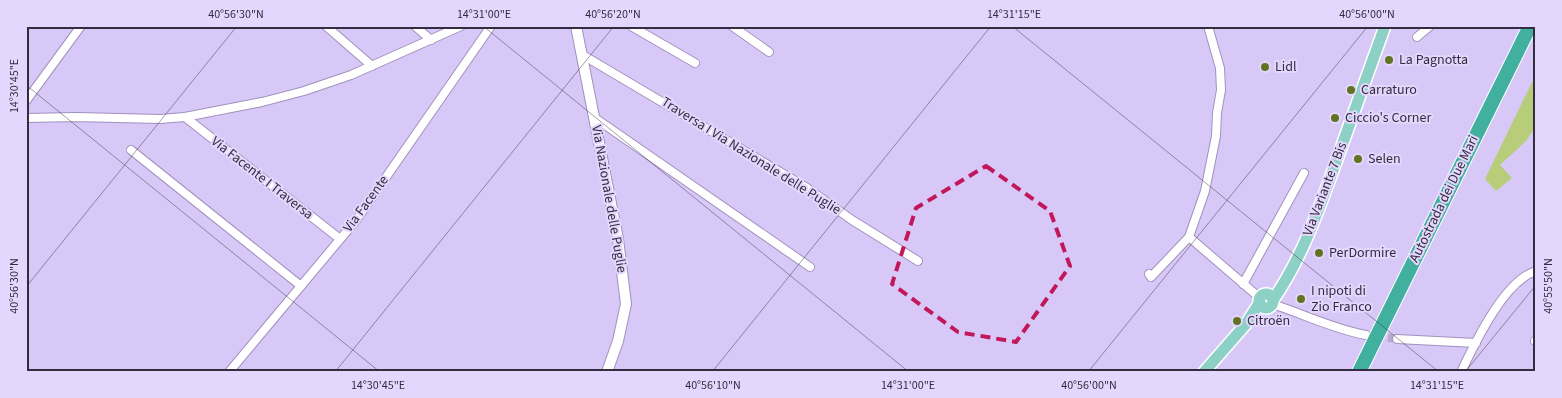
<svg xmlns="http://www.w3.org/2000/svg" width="1562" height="398" font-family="'Source Sans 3',sans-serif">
  <rect width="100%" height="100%" fill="#d8c8f7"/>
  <path fill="#b7cd79" d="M1536 74V126L1526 141 1500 165 1512 178 1496 191 1485 179Z"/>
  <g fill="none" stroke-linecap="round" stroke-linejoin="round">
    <path stroke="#b7a9d2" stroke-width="8" stroke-dasharray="8 4" stroke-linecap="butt" d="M1376 336 1397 339"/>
    <defs>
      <g id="minor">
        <path d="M326 26 372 66"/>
        <path d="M415 26 431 40"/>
        <path d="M631 26 695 63"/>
        <path d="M732 26 769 52"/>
        <path d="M1417 37 1430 26"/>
        <path d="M581 54 807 188 852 220 918 261"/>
        <path d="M26 101 81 26"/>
        <path d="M185 117 340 239"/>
        <path d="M26 118 76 117 160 119 185 117 262 102 304 91 351 75 461 26"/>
        <path d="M595 118 810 267"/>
        <path d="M131 150 301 286"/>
        <path d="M1189 237 1260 298"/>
        <path d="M1149 274 1151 277 1189 237 1205 191 1216 136 1217 113 1221 90 1220 68 1208 26"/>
        <path d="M1243 284 1304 173"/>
        <path d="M1272 304C1304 314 1333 329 1366 335"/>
        <path d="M1397 339 1476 343"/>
        <path d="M1535 341H1536"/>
        <path d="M229 372 357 219 491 26"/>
        <path d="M1461 372C1475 343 1504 281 1536 271"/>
      </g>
      <path id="secondary" d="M576 26 618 239 626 304 618 341 607 372"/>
      <g id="primary">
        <circle cx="1266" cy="301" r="7"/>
        <path d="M1273 300C1302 258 1319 209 1336 162 1352 117 1369 71 1385 26"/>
        <path d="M1204 372 1246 324 1260 302"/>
      </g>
      <path id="motorway" d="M1359 372 1530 26"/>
    </defs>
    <use href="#minor" stroke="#a191bd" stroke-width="10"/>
    <use href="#secondary" stroke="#a191bd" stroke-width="12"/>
    <use href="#primary" stroke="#fff" stroke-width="14"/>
    <use href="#motorway" stroke="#fff" stroke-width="16"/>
    <use href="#minor" stroke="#fff" stroke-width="8"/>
    <use href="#secondary" stroke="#fff" stroke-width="10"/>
    <use href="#primary" stroke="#8dd0c5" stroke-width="11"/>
    <use href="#motorway" stroke="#41b09f" stroke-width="14"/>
  </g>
  <path fill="none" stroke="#c2185b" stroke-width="4" stroke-dasharray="10 6" stroke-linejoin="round" d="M986 166 1050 211 1070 266 1016 342 958 332 892 284 916 208Z"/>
  <path fill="none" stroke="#332d3f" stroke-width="1" stroke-opacity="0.45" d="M483 26 909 372M1012 26 1439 372M26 85 380 372M26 287 237 26M335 372 614 26M712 372 991 26M1088 372 1368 26M1465 372 1536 285"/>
  <g fill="#617321" stroke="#e4d7fd" stroke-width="2">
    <circle cx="1389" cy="60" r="5"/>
    <circle cx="1265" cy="67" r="5"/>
    <circle cx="1351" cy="90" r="5"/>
    <circle cx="1335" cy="118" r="5"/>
    <circle cx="1358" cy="159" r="5"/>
    <circle cx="1319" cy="253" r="5"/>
    <circle cx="1301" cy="299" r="5"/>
    <circle cx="1237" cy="321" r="5"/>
  </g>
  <g text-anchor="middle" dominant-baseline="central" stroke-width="4" stroke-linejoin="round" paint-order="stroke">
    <g font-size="14" fill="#332d3f" stroke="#e4d7fd" text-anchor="start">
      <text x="1399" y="60">La Pagnotta</text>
      <text x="1275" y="67">Lidl</text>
      <text x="1361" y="90">Carraturo</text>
      <text x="1345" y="118">Ciccio's Corner</text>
      <text x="1368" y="159">Selen</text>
      <text x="1329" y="253">PerDormire</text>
      <text x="1311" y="291">I nipoti di<tspan x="1311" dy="16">Zio Franco</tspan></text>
      <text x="1247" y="321">Citroën</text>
    </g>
    <g font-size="14" fill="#332d3f" stroke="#e4d7fd">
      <text transform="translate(751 156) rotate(32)">Traversa I Via Nazionale delle Puglie</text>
      <text transform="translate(262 178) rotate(38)">Via Facente I Traversa</text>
      <text transform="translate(1325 189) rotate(-69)">Via Variante 7 Bis</text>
      <text transform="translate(609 199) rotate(80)">Via Nazionale delle Puglie</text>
      <text transform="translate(1444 199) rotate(-64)">Autostrada dei Due Mari</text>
      <text transform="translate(366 204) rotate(-54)">Via Facente</text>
    </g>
  </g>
  <rect width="1562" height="398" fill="none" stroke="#e4d7fd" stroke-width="55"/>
  <rect x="28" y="28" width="1506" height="342" fill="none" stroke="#332d3f" stroke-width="2"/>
  <g font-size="12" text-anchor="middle" fill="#332d3f">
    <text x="236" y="18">40°56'30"N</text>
    <text x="484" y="18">14°31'00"E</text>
    <text x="613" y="18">40°56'20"N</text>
    <text x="1014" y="18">14°31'15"E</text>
    <text x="1367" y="18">40°56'00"N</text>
    <text transform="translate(14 86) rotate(-90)" y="4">14°30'45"E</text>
    <text transform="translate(14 286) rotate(-90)" y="4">40°56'30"N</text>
    <text transform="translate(1548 286) rotate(-90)" y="4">40°55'50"N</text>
    <text x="378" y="389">14°30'45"E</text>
    <text x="713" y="389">40°56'10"N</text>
    <text x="908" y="389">14°31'00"E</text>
    <text x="1089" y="389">40°56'00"N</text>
    <text x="1437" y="389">14°31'15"E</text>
  </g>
</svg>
